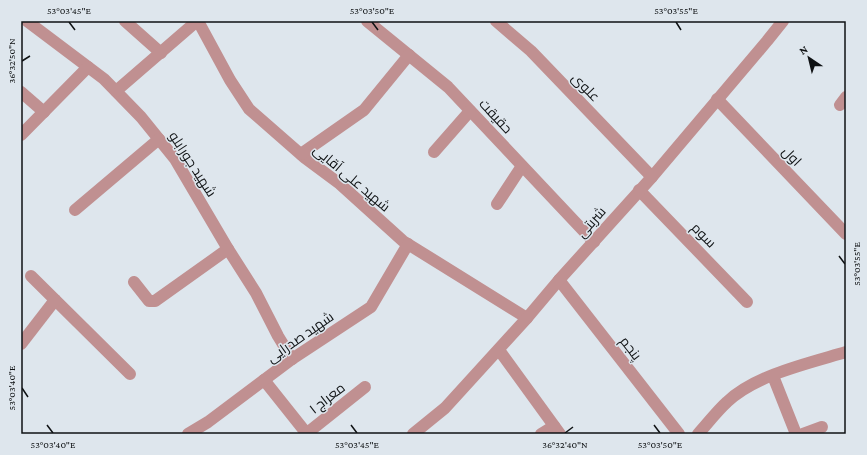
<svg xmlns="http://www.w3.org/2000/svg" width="867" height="455" font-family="'Crimson Pro',Cairo,serif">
  <rect width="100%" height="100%" fill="#dee6ed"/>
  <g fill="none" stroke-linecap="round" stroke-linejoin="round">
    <g stroke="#c09091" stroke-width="12">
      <path d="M27 21 104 79 141 117 175 159 228 249 256 293 278 336 292 359"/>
      <path d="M125 21 161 53"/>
      <path d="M198 21 230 80 249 109 305 158 340 184 403 241 527 318"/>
      <path d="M367 21 448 87 594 242"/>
      <path d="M496 21 531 51 652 177"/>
      <path d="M116 91 197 21"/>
      <path d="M21 92 44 112"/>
      <path d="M717 99 846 234"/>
      <path d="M840 105 846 97"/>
      <path d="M21 135 88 67"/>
      <path d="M434 152 470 111"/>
      <path d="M301 154 364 110 409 55"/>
      <path d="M639 190 747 302"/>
      <path d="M497 204 522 166"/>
      <path d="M75 210 159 139"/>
      <path d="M31 276 130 374"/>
      <path d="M559 280 679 434"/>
      <path d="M134 282 149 301H155L228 249"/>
      <path d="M21 344 55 300"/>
      <path d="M499 350 560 434"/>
      <path d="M773 376 796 434"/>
      <path d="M264 380 307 434"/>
      <path d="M188 434 208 422 292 359 371 307 408 244"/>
      <path d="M306 434 365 387"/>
      <path d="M413 434 445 408 527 318 559 280 652 177 767 41 783 21"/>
      <path d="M541 434 554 426"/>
      <path d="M698 434C708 423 717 411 727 402 755 375 809 363 846 352"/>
      <path d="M803 434 822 427"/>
    </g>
  </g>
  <path fill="none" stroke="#0f1214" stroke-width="1.5" d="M69 22 75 30M372 22 378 30M676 22 681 30M22 61 30 56M839 256 845 264M22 388 28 397M47 425 53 433M351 425 357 433M654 425 660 433M565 433 573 427"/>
  <g text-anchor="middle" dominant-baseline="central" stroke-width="3" stroke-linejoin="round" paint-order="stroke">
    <g font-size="14" fill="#0f1214" stroke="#dee6ed">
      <text transform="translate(586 87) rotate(46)">علوی</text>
      <text transform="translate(496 116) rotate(47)">حقیقت</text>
      <text transform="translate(792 156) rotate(46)">اول</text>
      <text transform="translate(193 164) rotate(57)">شهید جورابلو</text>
      <text transform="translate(352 178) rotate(40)">شهید علی آقایی</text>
      <text transform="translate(591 222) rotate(-48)">شربتی</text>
      <text transform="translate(704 235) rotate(46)">سوم</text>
      <text transform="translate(300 337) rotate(-35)">شهید صدرایی</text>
      <text transform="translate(631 348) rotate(52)">پنجم</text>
      <text transform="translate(327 398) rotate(-38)">معراج ۱</text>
    </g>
  </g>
  <rect width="867" height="455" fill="none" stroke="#dee6ed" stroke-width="44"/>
  <g transform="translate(809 58) rotate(325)" stroke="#dee6ed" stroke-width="3" paint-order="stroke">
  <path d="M0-3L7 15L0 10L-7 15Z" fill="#0f1214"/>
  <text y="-6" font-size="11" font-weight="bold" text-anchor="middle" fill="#0f1214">N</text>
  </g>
  <rect x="22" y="22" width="823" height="411" fill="none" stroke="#0f1214" stroke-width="1.5"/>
  <g font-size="10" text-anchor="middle" fill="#0f1214">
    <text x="69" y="14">53°03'45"E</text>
    <text x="372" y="14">53°03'50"E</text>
    <text x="676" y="14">53°03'55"E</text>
    <text transform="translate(11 61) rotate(-90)" y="4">36°32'50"N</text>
    <text transform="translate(856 264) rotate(-90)" y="4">53°03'55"E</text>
    <text transform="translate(11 388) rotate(-90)" y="4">53°03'40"E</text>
    <text x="53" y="448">53°03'40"E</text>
    <text x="357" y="448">53°03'45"E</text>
    <text x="565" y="448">36°32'40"N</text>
    <text x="660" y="448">53°03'50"E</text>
  </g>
</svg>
